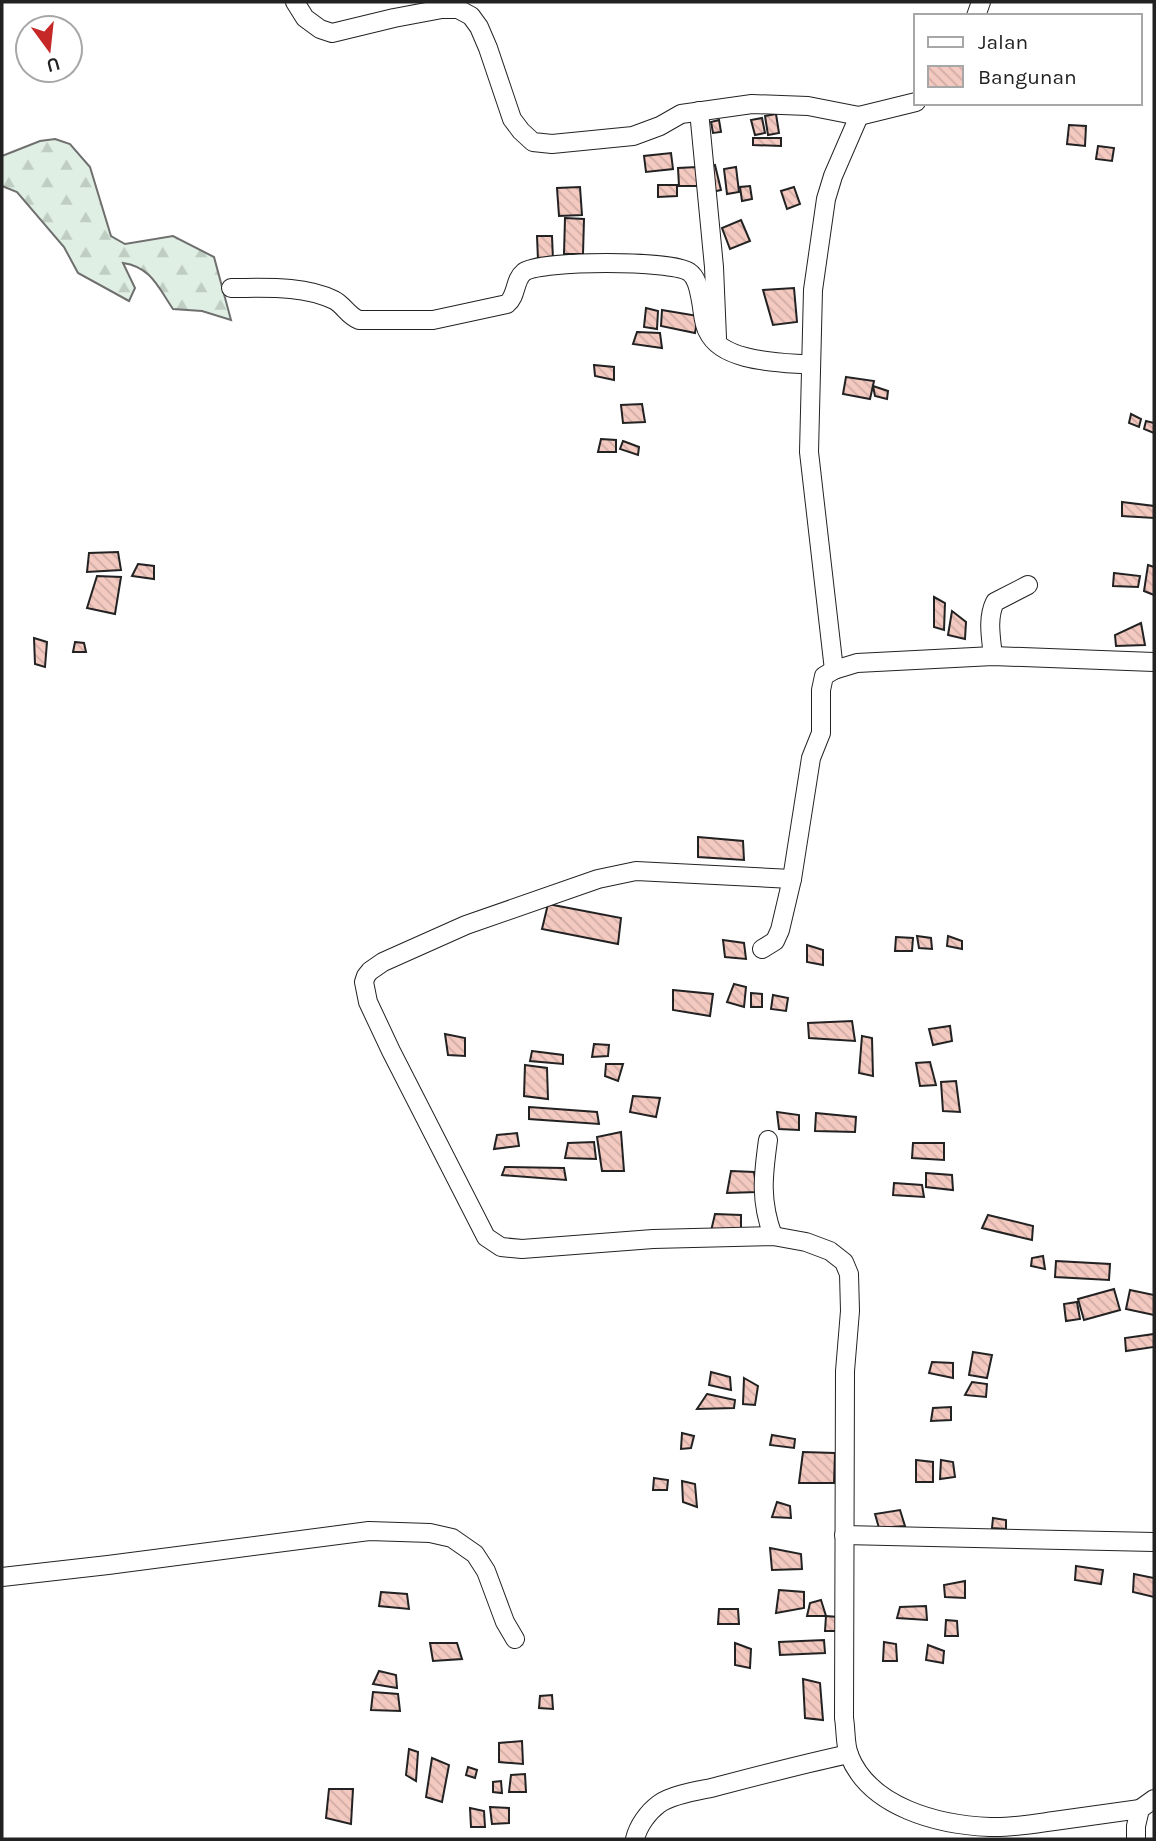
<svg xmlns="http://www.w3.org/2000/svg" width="1156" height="1841" font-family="Karla,sans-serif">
  <defs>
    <pattern id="forest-firs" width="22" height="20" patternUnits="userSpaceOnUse" patternTransform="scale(1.75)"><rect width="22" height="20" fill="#e0efe3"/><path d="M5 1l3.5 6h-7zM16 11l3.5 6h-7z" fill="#c0cdc2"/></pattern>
    <pattern id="building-back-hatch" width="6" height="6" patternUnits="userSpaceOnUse" patternTransform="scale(1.75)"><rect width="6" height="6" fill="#f3c9c0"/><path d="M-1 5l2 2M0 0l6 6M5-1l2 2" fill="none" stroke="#d0aca5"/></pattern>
  </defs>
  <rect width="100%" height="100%" fill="#fff"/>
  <path fill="url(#forest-firs)" stroke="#6f6f6f" stroke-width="2" d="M55 139 70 144 90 167 111 236 125 244 173 236 214 257 231 320 202 311 173 309C158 287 151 267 123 263L135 288 129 301 78 273 64 247 17 192 2 186V156L40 141Z"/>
  <g fill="url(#building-back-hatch)" stroke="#222" stroke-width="2">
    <path d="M776 114 779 133 768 135 765 116Z"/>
    <path d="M762 118 765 133 755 135 751 120Z"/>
    <path d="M719 120 721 132 713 133 711 122Z"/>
    <path d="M1069 125 1086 126 1085 146 1067 144Z"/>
    <path d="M753 138H781V146L753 145Z"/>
    <path d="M1098 146 1114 148 1112 161 1096 159Z"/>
    <path d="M671 153 673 169 646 172 644 156Z"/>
    <path d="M715 165 721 190 712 192 706 168Z"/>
    <path d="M697 167V186H679L678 168Z"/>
    <path d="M736 167 739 192 727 194 724 169Z"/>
    <path d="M658 185H677V196L658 197Z"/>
    <path d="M750 186 752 199 742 201 740 187Z"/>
    <path d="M580 187 582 215 559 216 557 188Z"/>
    <path d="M794 187 800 204 787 209 781 191Z"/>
    <path d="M565 218 584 219 583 254H564Z"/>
    <path d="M741 220 750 241 730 249 722 228Z"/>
    <path d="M537 236H552L553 260H538Z"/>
    <path d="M794 288 797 322 773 325 763 290Z"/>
    <path d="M646 308 658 311 657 329 644 327Z"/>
    <path d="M662 310 698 316 695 333 661 326Z"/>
    <path d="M637 332 660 333 662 348 633 344Z"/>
    <path d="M594 365 614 367V380L595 376Z"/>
    <path d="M846 377 874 381 870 399 843 394Z"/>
    <path d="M873 386 888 391 887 399 875 396Z"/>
    <path d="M642 404 645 422 623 423 621 405Z"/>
    <path d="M1131 414 1141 419 1139 427 1129 423Z"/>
    <path d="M1146 421 1154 423V433L1144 429Z"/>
    <path d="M601 439 616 440V452H598Z"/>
    <path d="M623 441 639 447 638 455 620 449Z"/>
    <path d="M1122 502 1154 506V518L1122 516Z"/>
    <path d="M118 552 121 570 87 572 89 553Z"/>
    <path d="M138 564 154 566V579L132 576Z"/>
    <path d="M1148 565 1154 567V595L1144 591Z"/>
    <path d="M1114 573 1140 576 1138 587 1113 586Z"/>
    <path d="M97 576 121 577 115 614 87 608Z"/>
    <path d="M934 597 945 603 944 630 934 627Z"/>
    <path d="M952 611 966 622 965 639 948 635Z"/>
    <path d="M1141 623 1145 645 1116 646 1115 635Z"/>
    <path d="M34 638 47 642 45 667 35 664Z"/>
    <path d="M75 642 84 643 86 652H73Z"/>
    <path d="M698 837 743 841 744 860 698 857Z"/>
    <path d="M548 904 621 918 618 944 542 929Z"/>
    <path d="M917 936 931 938 932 949 919 948Z"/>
    <path d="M948 936 962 941V949L947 946Z"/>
    <path d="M896 937 913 938 912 951H895Z"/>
    <path d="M723 940 744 943 746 959 725 957Z"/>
    <path d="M807 945 823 950V965L807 962Z"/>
    <path d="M734 984 746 987 744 1007 727 1002Z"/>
    <path d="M673 990 713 994 710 1016 673 1010Z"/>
    <path d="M751 993 762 994V1007H751Z"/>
    <path d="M773 995 788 998 786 1011 771 1009Z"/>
    <path d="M852 1021 855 1041 809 1038 808 1023Z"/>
    <path d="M950 1026 952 1041 933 1045 929 1029Z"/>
    <path d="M445 1034 465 1038V1056L448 1055Z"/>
    <path d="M862 1036 872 1038 873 1076 859 1073Z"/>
    <path d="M594 1044 609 1045 608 1056 592 1057Z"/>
    <path d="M532 1051 563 1055V1064L530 1061Z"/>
    <path d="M930 1062 936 1085 920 1086 916 1063Z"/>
    <path d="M606 1064H623L618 1081 605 1076Z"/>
    <path d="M525 1065 547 1068 548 1099 524 1096Z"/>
    <path d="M956 1081 960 1112 943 1111 941 1082Z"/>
    <path d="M633 1096 660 1098 656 1117 630 1112Z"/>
    <path d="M529 1107 597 1112 599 1124 529 1119Z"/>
    <path d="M777 1112 799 1115V1130L779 1129Z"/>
    <path d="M816 1113 856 1117 855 1132 815 1131Z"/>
    <path d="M621 1132 624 1171H602L597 1137Z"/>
    <path d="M517 1133 519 1146 494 1149 497 1135Z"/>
    <path d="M594 1142 596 1159 565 1158 568 1143Z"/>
    <path d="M913 1143H944V1160L912 1158Z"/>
    <path d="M505 1167 564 1168 566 1180 502 1175Z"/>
    <path d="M731 1171 754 1172 757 1192 727 1193Z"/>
    <path d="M926 1173 952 1175 953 1190 926 1187Z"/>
    <path d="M894 1183 922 1185 924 1197 893 1195Z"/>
    <path d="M715 1214 741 1215V1232L711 1231Z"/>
    <path d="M988 1215 1033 1226 1032 1240 982 1228Z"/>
    <path d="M1043 1256 1045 1269 1031 1266 1032 1258Z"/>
    <path d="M1056 1261 1110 1264 1109 1280 1055 1277Z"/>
    <path d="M1114 1289 1120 1310 1084 1320 1078 1299Z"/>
    <path d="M1130 1290 1154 1295V1315L1126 1309Z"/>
    <path d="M1077 1302 1080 1319 1066 1321 1064 1304Z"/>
    <path d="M1154 1334V1347L1126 1351 1125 1338Z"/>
    <path d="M973 1352 992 1355 987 1378 969 1375Z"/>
    <path d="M932 1362 953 1363V1378L929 1373Z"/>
    <path d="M711 1372 730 1377 731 1390 709 1385Z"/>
    <path d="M744 1378 758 1386 755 1405 743 1404Z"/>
    <path d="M972 1382 987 1384 986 1397 965 1395Z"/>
    <path d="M707 1394 735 1400 734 1408 697 1409Z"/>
    <path d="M951 1407V1420L931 1421 933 1408Z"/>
    <path d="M682 1433 694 1436 691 1448 681 1449Z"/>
    <path d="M772 1435 795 1439 794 1448 770 1445Z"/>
    <path d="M803 1452 835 1453 834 1483H799Z"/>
    <path d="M916 1460 933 1462V1482H916Z"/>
    <path d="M941 1460 953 1462 955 1477 940 1479Z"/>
    <path d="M654 1478 668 1480 667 1490H653Z"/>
    <path d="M682 1481 695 1484 697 1507 683 1502Z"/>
    <path d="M777 1502 790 1506 791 1518 772 1517Z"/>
    <path d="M900 1510 905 1526 879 1528 875 1514Z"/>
    <path d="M993 1518 1006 1520V1529L992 1528Z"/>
    <path d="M770 1548 801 1554 802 1569 772 1570Z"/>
    <path d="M1076 1566 1103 1570 1101 1584 1075 1580Z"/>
    <path d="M1134 1574 1154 1578V1597L1133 1592Z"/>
    <path d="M965 1581V1598L945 1597 944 1585Z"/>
    <path d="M779 1590 804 1592V1608L776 1613Z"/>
    <path d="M381 1592 407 1594 409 1609 379 1606Z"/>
    <path d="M821 1600 826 1616H807L810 1603Z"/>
    <path d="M926 1606 927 1620 897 1618 900 1607Z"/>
    <path d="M719 1609H738L739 1624H718Z"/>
    <path d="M826 1616 838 1617V1631H825Z"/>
    <path d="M946 1620 957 1621 958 1636H945Z"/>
    <path d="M824 1640 825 1653 780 1655 779 1642Z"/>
    <path d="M884 1642 896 1644 897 1661H883Z"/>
    <path d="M430 1643H457L462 1659 433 1661Z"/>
    <path d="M735 1643 751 1649 750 1668 735 1665Z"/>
    <path d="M928 1645 944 1651 943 1663 926 1660Z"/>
    <path d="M379 1671 396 1675 397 1688 373 1684Z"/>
    <path d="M803 1679 820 1683 823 1720 805 1718Z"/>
    <path d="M373 1692 398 1694 400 1711 371 1710Z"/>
    <path d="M552 1695 553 1709 539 1708 540 1696Z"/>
    <path d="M522 1741 523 1764 499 1762V1743Z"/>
    <path d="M409 1749 418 1752 416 1781 406 1775Z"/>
    <path d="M432 1758 449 1765 442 1802 426 1797Z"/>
    <path d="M468 1767 477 1770 475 1778 466 1775Z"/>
    <path d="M525 1774 526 1792H509L511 1775Z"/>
    <path d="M501 1781 502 1793 493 1792V1782Z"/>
    <path d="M329 1789H353L351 1824 326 1818Z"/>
    <path d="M490 1807 509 1808V1823L492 1824Z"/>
    <path d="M470 1808 484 1811 485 1827H471Z"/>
  </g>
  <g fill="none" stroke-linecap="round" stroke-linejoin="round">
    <defs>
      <g id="minor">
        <path d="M295 2 305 18 320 29 332 33 394 18 442 9H458L471 16 479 27 488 48 512 119 521 131 533 142 552 144 633 136 660 126 681 114 752 104 808 106 859 116 916 102"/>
        <path d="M976 16 981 2"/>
        <path d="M699 111 714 267 717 338"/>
        <path d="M231 288C264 288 303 285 334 300 344 305 347 315 359 320H433L507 304C517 296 514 280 524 272 541 260 672 260 689 272 698 278 699 291 701 301 703 311 703 324 708 332 723 363 781 362 811 365"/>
        <path d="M993 656C991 638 987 618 995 602L1028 585"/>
        <path d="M834 670 809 452 813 290 826 199 833 176 859 116"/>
        <path d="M792 879 636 871 598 879 466 925 383 962 370 971 366 976 364 982 368 1002 391 1051 486 1237 501 1247 522 1249 653 1239 773 1236 806 1242 830 1251 844 1262 849 1274 850 1311 845 1371 844 1718C846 1730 845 1745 849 1755 870 1808 939 1825 990 1827 1011 1828 1033 1824 1054 1821 1083 1817 1111 1813 1140 1809"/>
        <path d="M762 949 775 941 780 930 792 879 811 758 821 733V690L824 676 834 670 857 663 993 656 1154 662"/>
        <path d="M768 1140C763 1176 760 1201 773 1236"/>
        <path d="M844 1535 1154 1542"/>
        <path d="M2 1577 108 1565 369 1531 430 1533 452 1538 475 1554 486 1571 505 1622 515 1639"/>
        <path d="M635 1839C638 1826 648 1812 659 1804 671 1795 696 1791 711 1788 757 1776 802 1764 849 1754"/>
        <path d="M1136 1839V1826L1140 1809 1154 1799"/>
      </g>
    </defs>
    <use href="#minor" stroke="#222" stroke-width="20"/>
    <use href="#minor" stroke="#fff" stroke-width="18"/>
  </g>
  <rect width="1156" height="1841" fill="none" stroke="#222222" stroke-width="7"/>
  <rect x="914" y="14" width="228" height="91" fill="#ffffff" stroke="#a7a7a7" stroke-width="2"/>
  <rect x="928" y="37" width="35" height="10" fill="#ffffff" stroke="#a7a7a7" stroke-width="2"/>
  <text x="978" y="49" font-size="21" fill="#222222">Jalan</text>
  <rect x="928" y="66" width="35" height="21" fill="url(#building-back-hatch)" stroke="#a7a7a7" stroke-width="2"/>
  <text x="978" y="84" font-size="21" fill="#222222">Bangunan</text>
  <g transform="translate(49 49) rotate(165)"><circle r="33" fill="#ffffff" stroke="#a7a7a7" stroke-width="2"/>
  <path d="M0-5L12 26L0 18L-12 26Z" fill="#c62828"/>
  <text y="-10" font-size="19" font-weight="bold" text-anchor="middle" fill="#222222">U</text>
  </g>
</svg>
